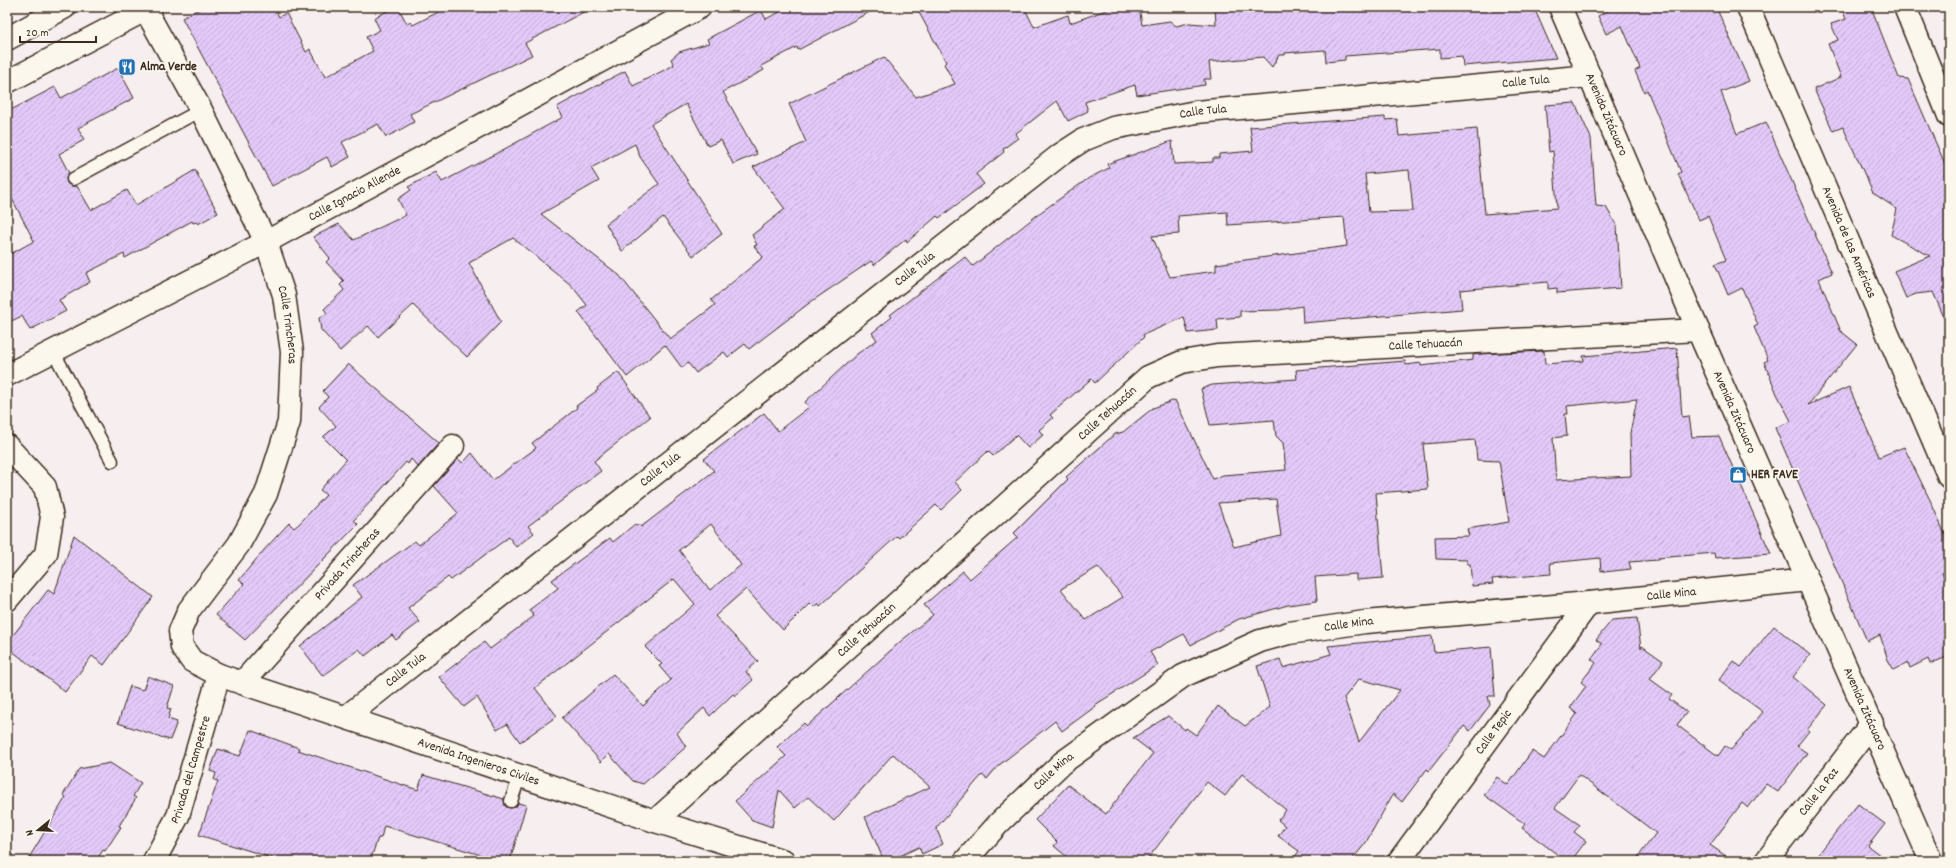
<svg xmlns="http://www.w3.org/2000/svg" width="1956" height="868" font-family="Dekko,sans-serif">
  <defs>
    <pattern id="building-hatch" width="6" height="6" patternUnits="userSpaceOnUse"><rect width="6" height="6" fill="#e2c9f9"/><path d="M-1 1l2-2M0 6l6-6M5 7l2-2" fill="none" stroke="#c3add5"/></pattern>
  </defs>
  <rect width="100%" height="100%" fill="#f6eeef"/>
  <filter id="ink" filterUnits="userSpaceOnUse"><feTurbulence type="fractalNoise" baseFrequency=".025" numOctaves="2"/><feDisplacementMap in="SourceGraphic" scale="8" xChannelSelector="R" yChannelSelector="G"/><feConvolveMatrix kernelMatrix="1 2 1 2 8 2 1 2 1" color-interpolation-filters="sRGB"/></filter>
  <g filter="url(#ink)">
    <g fill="url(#building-hatch)" stroke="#3b2a1e" fill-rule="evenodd">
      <path d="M203 7H274L279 17 286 13 306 52 310 49 325 77 373 51 366 37 380 30 374 18 395 7H398L407 24 411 22 413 25 448 7H593L525 43 532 55 410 114 414 122 398 131 386 137 378 124 342 142 350 157 332 167 327 157 272 186 182 18Z"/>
      <path d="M789 7H879L798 50 797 47 761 66 764 70 723 92 757 154 733 164 721 140 708 146 686 104 651 124 722 234 693 256 663 217 622 251 606 224 659 184 640 157 635 144 591 168 599 181 541 214 619 275 670 339 715 305 711 300 763 257 754 246 757 245 752 235 785 209 753 167 806 142 789 104 884 57 916 97 955 84 944 64 946 62 916 7H1024L1034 27 1068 15 1070 23 1115 7H1139L1142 25 1170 21 1176 26 1189 23 1216 25 1215 7H1507L1508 11 1535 10 1556 58 1463 66 1462 56 1440 58V49L1345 56V60L1326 62 1325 50 1285 53V55H1279L1272 67 1263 57 1209 62 1211 79H1204L1205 85 1137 95 1135 85 1085 102 1088 111 1068 121 1057 101 1015 134 1018 138 1003 149 1004 152 976 174 984 184 939 218 937 216 907 242 906 239 874 265 871 261 812 301 749 349 745 344 728 357 724 352 696 373 688 363 682 368 665 345 627 377 578 312 587 305 571 285 513 238 469 263 501 322 467 357 413 305 378 337 368 326 340 351 321 330 319 318 327 313 324 309 344 290 340 285 344 281 326 262 330 258 313 237 339 224 354 240 406 215 398 199 411 190 408 187 436 172 442 182 488 158 563 117 557 107 590 89 625 71 633 86 674 65 671 59 679 52 709 43 707 39 761 10 766 19Z"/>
      <path d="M1614 7H1716L1749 81 1721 92 1737 134 1766 122 1832 273 1819 279 1840 329H1838L1857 344 1808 405 1849 387 1879 457 1904 447 1931 502 1949 544V571L1942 573 1949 588V656L1930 664 1928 659 1910 668 1908 663 1894 670 1888 660 1880 635 1867 641 1775 428 1791 421 1777 394 1764 362 1768 360 1754 327 1758 325 1742 288 1728 295 1715 264 1726 260 1708 216 1699 220 1678 174 1681 172 1647 90 1644 92 1635 71 1640 68 1622 26 1606 34 1598 16Z"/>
      <path d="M1841 7H1871L1899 78 1908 79 1949 173V329L1933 292 1916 294 1906 298 1894 271 1930 256 1891 235 1897 209 1873 193 1843 127 1833 131 1814 89 1841 77 1828 44 1838 40 1831 24 1846 19Z"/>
      <path d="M118 68 134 98 78 128 84 140 59 154 69 173 66 178 67 183 72 186H77L91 210 127 190 136 205 195 170 218 213 198 224 196 222 193 223 192 221 125 258 124 254 86 273 90 282 59 300 66 311 30 330 22 316 7 323V256L34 241 7 189V112L55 87 61 98Z"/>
      <path d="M1575 103 1591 138 1596 206 1606 207 1617 226 1621 288 1557 293V288L1548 289V282L1460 290 1462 309 1303 323 1302 306 1279 310 1240 311V317L1217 319 1218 330 1188 333 1184 317 1143 335 1144 337 1095 383 1091 379 1050 415 1053 418 1039 430 1043 435 1028 448 1016 435 993 456 988 451 955 482 962 490 941 510 936 505 899 538 897 536 820 606 818 603 814 607 810 603 783 630 746 589 715 616 758 661 746 672 753 680 735 696 733 694 710 716 704 708 677 733 686 747 643 784 633 781 609 754 601 762 562 718 613 674 643 706 671 680 659 666 662 664 645 647 695 604 674 579 535 688 557 716 520 742 507 724 497 730 477 697 464 707 439 677 484 642 490 649 534 616 529 610 558 588 552 580 610 538 613 542 635 524 636 526 639 524 641 527 714 471 704 459 764 413 778 431 809 407 805 402 857 354 877 340 872 333 892 317 890 315 965 257 973 266 1041 212 1089 178 1109 168 1107 164 1172 141 1174 164 1213 162V158H1219V154L1253 151 1250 127 1385 117V120L1397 119 1399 136 1477 129 1485 214 1557 208 1553 151 1549 152 1545 105ZM1409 170 1413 211 1369 212 1365 174ZM1227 212 1228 225 1344 217 1347 246 1216 264V271L1170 277 1152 236 1179 234 1178 216ZM711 524 741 565 710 590 679 550Z"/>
      <path d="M1677 348 1682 417 1689 416 1692 437 1719 436 1771 554 1715 558 1714 553 1658 558V560L1629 562 1631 569 1604 572V570L1601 571 1600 558 1550 563 1551 574 1492 579 1493 584 1472 586 1470 564H1467V560L1436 559 1435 537 1469 536 1467 529 1509 522 1499 461 1477 460 1475 440 1423 444 1428 489 1376 493 1383 578 1356 580V574L1315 577 1317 601 1288 605 1239 619 1191 645 1184 634 1150 652 1158 665 1095 705 1096 706 1062 731 1055 721 998 766 987 779 982 775 936 828 943 844 922 854 919 847 889 861H884L865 817 930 787 893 754 834 821 808 797 795 808 779 790 772 827 752 820 735 801 786 756 777 747 804 723 807 726 901 641 933 615 924 605 963 571 970 579 987 564 1018 537 1014 533 1068 479 1066 477 1115 434 1123 432 1153 408 1175 400 1213 479 1223 475 1286 470 1283 443 1276 436 1274 420 1210 425 1201 389 1212 385 1297 379 1296 370 1405 361 1406 365 1421 363V366L1473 360V355L1479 354 1544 351 1545 364 1584 361 1583 356ZM1637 399 1630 433 1631 476 1556 480 1553 438 1567 436 1565 414H1568L1567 406ZM1276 499 1281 536 1234 547 1218 503ZM1098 567 1123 597 1086 620 1061 589Z"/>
      <path d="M348 364 439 443 418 467 411 459 408 464 406 462 354 520 358 524 245 640 216 615 244 584 239 580 264 550 289 523 294 528 299 524 326 495 320 490 346 460 323 437 336 426 319 407 328 397 323 391Z"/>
      <path d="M618 372 650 417 594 461 601 471 528 526 534 533 516 547 509 537 451 580 448 577 408 608 420 622 396 640 392 635 365 656 359 649 323 676 300 646 362 597 353 585 415 541 419 545 458 513 434 486 458 459 463 463 472 453 493 480 536 448 532 443 577 408 576 406 598 390 597 388Z"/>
      <path d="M74 535 153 597 104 665 92 656 65 692 7 647V643L48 590 54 594Z"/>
      <path d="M1637 618 1641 648 1642 646 1663 661 1650 679 1672 695 1669 699 1687 712 1677 725 1718 756 1725 746 1731 750 1763 712 1719 680 1733 661 1741 667 1774 626 1810 655 1793 677 1827 705 1807 730 1809 731 1797 746 1807 753 1778 792 1766 784 1748 808 1742 803 1710 845 1733 861H1635L1656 833 1579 775 1555 808 1580 825 1574 832 1586 841 1571 861H1566L1522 828 1525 824 1484 795 1497 777 1508 785 1532 751 1544 759 1577 714 1570 708 1586 686 1581 682 1596 663 1591 659 1602 644 1596 640 1612 620Z"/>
      <path d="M1432 636 1434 652 1491 647 1495 696H1488L1490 705 1470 731 1464 726 1429 771 1427 769 1402 802 1393 794 1365 844 1351 861H1292L1299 851 1278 836 1285 826 1278 820 1286 810 1242 774 1225 796 1207 782 1146 861H1072L1054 846 1057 842 1035 820 1068 785 1106 814 1153 753 1133 738 1168 716 1185 730 1186 728 1196 735 1218 706 1245 726 1270 707 1257 666 1280 659 1283 668 1331 654 1328 646ZM1359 679 1400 690 1359 742 1344 698Z"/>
      <path d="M148 676 174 686 167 708 171 709 168 719 177 722 170 740 118 723 130 686 143 690Z"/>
      <path d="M250 730 299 748 298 750 418 790 423 775 504 799 505 806 509 808 516 807 518 803 526 805 510 861H501L384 826 381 838H378L370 861H282L199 835 218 781 214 780 216 773 210 771 218 749 240 756Z"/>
      <path d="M110 763 141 783 133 796 136 798 119 826 121 827 105 851 103 850 96 861H27L66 797 63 795 79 769Z"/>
      <path d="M1858 804 1885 824 1868 846 1888 861H1813Z"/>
    </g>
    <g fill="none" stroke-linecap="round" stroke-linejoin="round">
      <defs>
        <g id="lane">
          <path d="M73 179 201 110"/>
          <path d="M53 351 112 461"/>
          <path d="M511 801 520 775"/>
        </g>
        <g id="street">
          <path id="s1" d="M144 7 201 110 266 242 284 295 292 352 289 422 266 494 239 544 189 610 180 631 182 647 192 661 219 675 242 683 655 821 784 861"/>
          <path id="s2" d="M1748 7 1949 477"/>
          <path d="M1905 7 1949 116"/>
          <path id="s3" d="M7 375 266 242 700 7"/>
          <path d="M7 446 45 487 52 517 46 554 7 600"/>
          <path id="s4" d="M242 683 453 446"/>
          <path id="s5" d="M346 717 1060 155 1083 140 1113 128 1196 112 1590 76"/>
          <path id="s6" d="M655 821 1148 377 1182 362 1217 356 1698 330"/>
          <path id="s7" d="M154 861 178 816 219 675"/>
          <path id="s8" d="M965 861 999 823 1062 763 1183 676 1260 641 1289 633 1365 622 1589 603 1808 580"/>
          <path id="s9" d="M1399 861 1589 603"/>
          <path id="s10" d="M1766 861 1872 723"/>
        </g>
        <g id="secondary">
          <path id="s11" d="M1560 7 1698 330 1931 861"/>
          <path d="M7 39 65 7"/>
          <path d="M7 82 151 7"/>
        </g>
      </defs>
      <use href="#lane" stroke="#3b2a1e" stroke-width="15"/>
      <use href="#street" stroke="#3b2a1e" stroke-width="25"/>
      <use href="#secondary" stroke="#3b2a1e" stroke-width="25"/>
      <use href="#lane" stroke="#fbf7ec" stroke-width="12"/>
      <use href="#street" stroke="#fbf7ec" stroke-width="22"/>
      <use href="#secondary" stroke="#fbf7ec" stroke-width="22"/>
    </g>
  </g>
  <defs>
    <symbol id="restaurant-square" viewBox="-11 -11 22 22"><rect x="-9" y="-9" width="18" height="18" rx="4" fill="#1f6fb2" stroke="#fbf7ec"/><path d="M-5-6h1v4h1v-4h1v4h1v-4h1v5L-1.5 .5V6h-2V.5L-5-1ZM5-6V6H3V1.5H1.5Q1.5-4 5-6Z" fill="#fff"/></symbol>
    <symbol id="shop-square" viewBox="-11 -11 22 22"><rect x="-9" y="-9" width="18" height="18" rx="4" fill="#1f6fb2" stroke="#fbf7ec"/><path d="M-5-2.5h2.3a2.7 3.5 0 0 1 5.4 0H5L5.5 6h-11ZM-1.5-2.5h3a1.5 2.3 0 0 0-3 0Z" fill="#fff"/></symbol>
  </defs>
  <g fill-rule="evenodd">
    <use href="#restaurant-square" x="117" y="57" width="20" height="20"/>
    <use href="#shop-square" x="1728" y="465" width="20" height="20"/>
  </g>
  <g text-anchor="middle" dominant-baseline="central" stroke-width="3.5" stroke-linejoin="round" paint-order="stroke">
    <g font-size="13" font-weight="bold" fill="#3b2a1e" stroke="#fbf7ec" text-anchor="start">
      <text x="140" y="67">Alma Verde</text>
      <text x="1751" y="475">HER FAVE</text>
    </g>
    <g font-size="13" fill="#3b2a1e" stroke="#fbf7ec">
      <text stroke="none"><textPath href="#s5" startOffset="1384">Calle Tula</textPath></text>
      <text stroke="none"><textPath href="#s5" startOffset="1060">Calle Tula</textPath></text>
      <text stroke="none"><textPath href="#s11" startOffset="117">Avenida Zitácuaro</textPath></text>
      <text stroke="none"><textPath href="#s3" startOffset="392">Calle Ignacio Allende</textPath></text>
      <text stroke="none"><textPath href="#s2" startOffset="256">Avenida de las Américas</textPath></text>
      <text stroke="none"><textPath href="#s5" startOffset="724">Calle Tula</textPath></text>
      <text stroke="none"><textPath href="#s1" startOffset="351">Calle Trincheras</textPath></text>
      <text stroke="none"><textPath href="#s6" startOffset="945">Calle Tehuacán</textPath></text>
      <text stroke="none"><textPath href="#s11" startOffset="441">Avenida Zitácuaro</textPath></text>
      <text stroke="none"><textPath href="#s6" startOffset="609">Calle Tehuacán</textPath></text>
      <text stroke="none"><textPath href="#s5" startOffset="400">Calle Tula</textPath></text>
      <text stroke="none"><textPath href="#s4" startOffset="159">Privada Trincheras</textPath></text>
      <text stroke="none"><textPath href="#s8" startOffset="786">Calle Mina</textPath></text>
      <text stroke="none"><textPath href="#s8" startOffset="462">Calle Mina</textPath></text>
      <text stroke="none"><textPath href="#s6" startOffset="285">Calle Tehuacán</textPath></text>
      <text stroke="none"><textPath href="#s5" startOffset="76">Calle Tula</textPath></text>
      <text stroke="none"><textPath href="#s11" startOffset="765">Avenida Zitácuaro</textPath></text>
      <text stroke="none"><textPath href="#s9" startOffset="160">Calle Tepic</textPath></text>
      <text stroke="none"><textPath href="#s1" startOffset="1024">Avenida Ingenieros Civiles</textPath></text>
      <text stroke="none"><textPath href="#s7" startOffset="99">Privada del Campestre</textPath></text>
      <text stroke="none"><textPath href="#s8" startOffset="126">Calle Mina</textPath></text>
      <text stroke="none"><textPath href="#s10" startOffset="87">Calle la Paz</textPath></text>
    </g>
  </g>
  <rect width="1956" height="868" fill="none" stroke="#fbf7ec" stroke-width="24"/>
  <rect x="12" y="12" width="1932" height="844" fill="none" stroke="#3b2a1e" stroke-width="1.5" filter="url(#ink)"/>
  <g transform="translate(38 830) rotate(252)" stroke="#fbf7ec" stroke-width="3" paint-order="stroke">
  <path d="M0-3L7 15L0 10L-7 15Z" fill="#3b2a1e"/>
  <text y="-6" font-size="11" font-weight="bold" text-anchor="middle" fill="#3b2a1e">N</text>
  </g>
  <path d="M20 36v6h76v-6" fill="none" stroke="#3b2a1e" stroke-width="2"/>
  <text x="26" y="36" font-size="12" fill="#3b2a1e" stroke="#fbf7ec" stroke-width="3" paint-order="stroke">20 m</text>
</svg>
